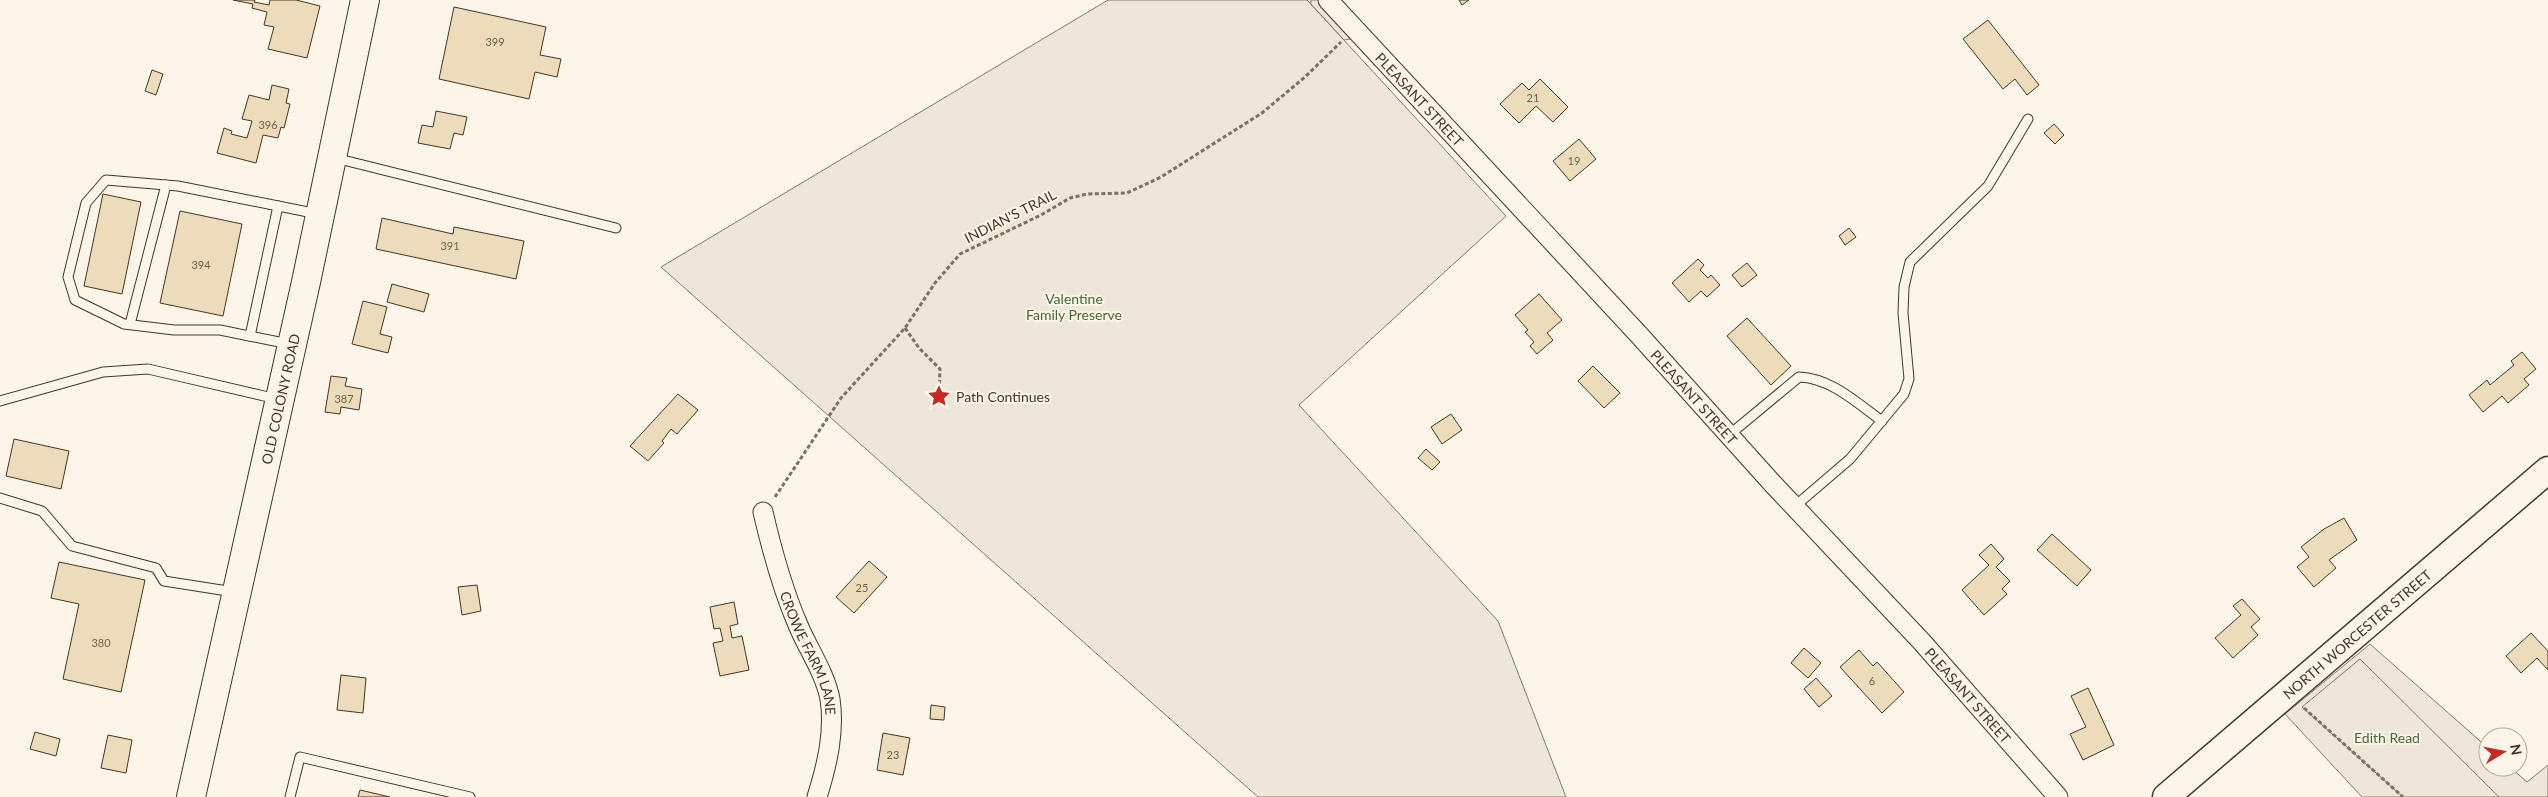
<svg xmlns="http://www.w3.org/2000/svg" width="2548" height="797" font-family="Lato,sans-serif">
  <rect width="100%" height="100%" fill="#fbf6e9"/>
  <g fill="#ede6d9" stroke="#887966">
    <path d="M1108 0H1307L1506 216 1299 405 1498 621 1566 797H1258L661 267Z"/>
    <path d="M2370 644 2488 748V767H2510L2527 782 2548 765V797H2362L2285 714Z"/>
  </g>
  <g fill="#ede7d9" stroke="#887966">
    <path d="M1311 0H1328L1362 37 1344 40 1311 4Z"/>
    <path d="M2360 659 2499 797H2403L2302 707Z"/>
  </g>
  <g fill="#ecdcbc" stroke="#4a3520">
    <path d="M233 0H255L254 2 269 5 270 0H296L320 6 307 58 268 49 274 27 264 25 267 12 252 8 253 4Z"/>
    <path d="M1459 0H1469L1462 5Z"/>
    <path d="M454 7 546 27 540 55 561 59 557 77 535 72 529 99 439 79Z"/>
    <path d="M1988 20 2039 85 2027 95 2015 79 2003 89 1963 39Z"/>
    <path d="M152 70 163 74 156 95 145 91Z"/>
    <path d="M1540 79 1568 107 1553 122 1536 106 1519 123 1500 104 1522 83 1529 90Z"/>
    <path d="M272 85 289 89 286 103 290 104 284 128 281 127 278 138 263 135 256 163 217 153 224 128 232 131 231 134 247 138 252 121 242 119 249 95 269 100Z"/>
    <path d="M436 111 467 117 463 135 454 133 450 149 418 143 422 125 433 127Z"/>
    <path d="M2054 124 2064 135 2055 144 2044 133Z"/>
    <path d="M1579 139 1596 159 1570 181 1553 161Z"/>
    <path d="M103 194 141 202 122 294 84 286Z"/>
    <path d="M180 211 242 224 223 316 160 303Z"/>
    <path d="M382 218 453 234 454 227 524 241 516 279 376 249Z"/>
    <path d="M1849 228 1856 237 1845 245 1839 236Z"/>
    <path d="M1698 259 1704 265 1700 270 1708 278 1711 275 1720 285 1707 297 1701 291 1689 302 1672 283Z"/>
    <path d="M1747 263 1757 275 1742 287 1732 275Z"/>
    <path d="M392 284 429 294 424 312 387 302Z"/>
    <path d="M1539 294 1562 320 1547 333 1553 340 1537 354 1530 346 1534 342 1525 332 1528 330 1515 315Z"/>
    <path d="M363 301 387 307 380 334 392 337 388 353 352 344Z"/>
    <path d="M1747 318 1791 366 1771 385 1727 336Z"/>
    <path d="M2522 352 2536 369 2524 379 2529 385 2508 403 2502 396 2483 412 2469 395 2487 380 2490 385 2514 365 2511 361Z"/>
    <path d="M1593 366 1620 393 1604 408 1578 381Z"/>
    <path d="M331 376 347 378 345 386 362 389 359 410 341 407 340 414 325 412Z"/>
    <path d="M678 394 698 410 677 434 671 429 662 441 664 443 648 461 630 446Z"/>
    <path d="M1451 414 1462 430 1442 444 1431 427Z"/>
    <path d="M14 439 69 451 61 489 6 476Z"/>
    <path d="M1426 449 1440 462 1432 470 1418 458Z"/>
    <path d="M2344 518 2357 540 2329 560 2336 568 2314 587 2297 567 2309 557 2301 547 2324 529Z"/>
    <path d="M2052 534 2091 570 2077 586 2037 550Z"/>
    <path d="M1991 544 2004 559 1996 567 2010 581 2002 589 2007 594 1984 615 1962 590 1989 565 1979 555Z"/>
    <path d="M869 561 887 577 854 613 836 597Z"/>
    <path d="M59 562 145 580 121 692 63 679 79 604 51 598Z"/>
    <path d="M477 585 481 611 462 615 458 587Z"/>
    <path d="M2242 599 2260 619 2251 627 2258 635 2233 658 2215 638 2241 615 2233 606Z"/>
    <path d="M734 602 738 624 730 626 732 638 742 636 749 670 720 676 713 643 723 641 720 628 714 629 710 607Z"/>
    <path d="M2531 633 2548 651V670L2537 658 2521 673 2506 656Z"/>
    <path d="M1804 648 1821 663 1808 678 1791 663Z"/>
    <path d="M1859 650 1873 666 1877 662 1904 692 1882 713 1840 667Z"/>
    <path d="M341 675 366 678 363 713 337 710Z"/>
    <path d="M1816 678 1832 696 1819 707 1804 689Z"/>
    <path d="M2088 688 2114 745 2083 760 2070 734 2086 727 2071 696Z"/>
    <path d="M931 705 945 707 944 720 930 719Z"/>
    <path d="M35 732 60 739 56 756 30 749Z"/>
    <path d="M883 733 910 738 903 775 877 770Z"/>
    <path d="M108 735 132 740 126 773 101 768Z"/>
    <path d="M360 790 390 797H358Z"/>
  </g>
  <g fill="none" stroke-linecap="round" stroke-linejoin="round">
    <defs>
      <g id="lane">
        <path d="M335 158 616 228"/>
        <path d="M130 324 166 185"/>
        <path d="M250 336 278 206"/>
        <path d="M289 344 220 330H174L124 324 75 300 68 277 86 203 106 180 178 186 318 214"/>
        <path d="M0 401 103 372 148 369 277 399"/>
        <path d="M1729 435 1799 377C1831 378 1857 403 1882 421"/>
        <path d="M0 498 42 511 72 546 156 568 164 581 234 592"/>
        <path d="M1794 507 1850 459 1904 394 1909 379 1903 313 1904 287 1910 262 1988 186 2028 119"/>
        <path d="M290 797 300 757 470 797"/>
      </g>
      <g id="street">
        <path id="s1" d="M1328 0 1640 336 1772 483 1922 642 2058 797"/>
        <path id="s2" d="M763 512C772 551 782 588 798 625 808 649 825 673 830 699 835 732 827 765 817 797"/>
      </g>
      <g id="secondary">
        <path id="s3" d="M2166 797 2548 470"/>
      </g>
      <g id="highway">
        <path id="s4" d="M191 797 306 282 365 0"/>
      </g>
    </defs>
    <use href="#lane" stroke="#4a3520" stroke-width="11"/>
    <use href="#street" stroke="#4a3520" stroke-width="21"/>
    <use href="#secondary" stroke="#4a3520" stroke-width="29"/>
    <use href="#highway" stroke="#4a3520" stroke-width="30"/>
    <g stroke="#7f6f5c" stroke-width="3" stroke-dasharray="4 2.5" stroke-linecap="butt">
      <path d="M905 328 919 348 940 369 939 396"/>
      <path d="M775 497 841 398 905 328 935 283 960 254 1041 215 1070 198 1087 194 1127 193 1161 177 1262 113 1305 77 1341 42"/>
      <path d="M2304 708 2403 797"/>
    </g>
    <use href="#lane" stroke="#fbf6e9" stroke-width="9"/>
    <use href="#street" stroke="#fbf6e9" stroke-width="19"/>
    <use href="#secondary" stroke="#fbf6e9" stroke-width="26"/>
    <use href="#highway" stroke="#fbf6e9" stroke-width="28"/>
  </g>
  <defs>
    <symbol id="sight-bare" viewBox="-9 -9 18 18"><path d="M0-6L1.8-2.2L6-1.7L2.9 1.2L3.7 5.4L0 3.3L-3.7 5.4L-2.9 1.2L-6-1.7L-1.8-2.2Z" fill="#c62828" stroke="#fbf6e9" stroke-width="2.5" paint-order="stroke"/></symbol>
  </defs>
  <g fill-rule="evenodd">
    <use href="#sight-bare" x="923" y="380" width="32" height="32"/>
  </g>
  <g text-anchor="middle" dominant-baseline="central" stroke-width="4" stroke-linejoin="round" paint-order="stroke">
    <g font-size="11" fill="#725f47">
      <text x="495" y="41">399</text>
      <text x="1533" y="97">21</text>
      <text x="268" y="124">396</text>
      <text x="1574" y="160">19</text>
      <text x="450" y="245">391</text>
      <text x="201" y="264">394</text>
      <text x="344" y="398">387</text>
      <text x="862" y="587">25</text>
      <text x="101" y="642">380</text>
      <text x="1872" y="680">6</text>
      <text x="893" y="754">23</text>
    </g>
    <g font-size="14" fill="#4a3520" stroke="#fbf6e9">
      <text stroke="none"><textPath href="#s1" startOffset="135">PLEASANT STREET</textPath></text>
      <text transform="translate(1010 216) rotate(-27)">INDIAN'S TRAIL</text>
      <text stroke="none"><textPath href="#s1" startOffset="540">PLEASANT STREET</textPath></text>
      <text stroke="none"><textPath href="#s4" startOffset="408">OLD COLONY ROAD</textPath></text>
      <text stroke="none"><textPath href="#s3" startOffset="251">NORTH WORCESTER STREET</textPath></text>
      <text stroke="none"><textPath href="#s2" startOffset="149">CROWE FARM LANE</textPath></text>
      <text stroke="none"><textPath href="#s1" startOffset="945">PLEASANT STREET</textPath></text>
    </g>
    <g font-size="14" fill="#436837" stroke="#fbf6e9">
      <text x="1074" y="298">Valentine<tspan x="1074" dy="16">Family Preserve</tspan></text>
      <text x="2387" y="737">Edith Read</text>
    </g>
    <g font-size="14" fill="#4a3520" stroke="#fbf6e9" text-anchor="start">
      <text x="956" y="396">Path Continues</text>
    </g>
  </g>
  <g transform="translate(2503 752) rotate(80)"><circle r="24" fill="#fbf6e9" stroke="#b4a999"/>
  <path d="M0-4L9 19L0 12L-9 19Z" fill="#c62828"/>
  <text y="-8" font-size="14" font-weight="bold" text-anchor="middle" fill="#4a3520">N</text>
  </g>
</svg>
